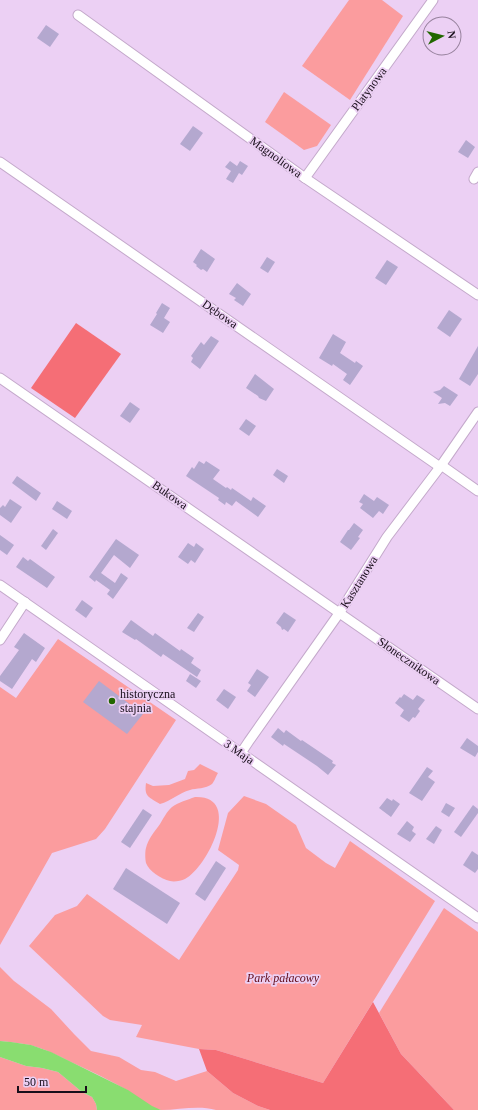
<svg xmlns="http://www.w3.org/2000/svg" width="478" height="1110" font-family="'Times New Roman',serif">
  <rect width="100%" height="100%" fill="#ecd0f4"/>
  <g fill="#fb9c9e">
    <path d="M349 0H382L403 16 350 100 302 66Z"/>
    <path d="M284 92 331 125 317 146 304 150 265 122Z"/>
    <path d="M58 639 176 720 105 829 96 839 52 853 0 945V687L16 698Z"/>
    <path d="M200 764 218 773C216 776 214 782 212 784 206 789 196 788 190 790 179 793 171 801 160 804 149 797 144 797 146 783L153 786 169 785 185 779 188 771 194 770Z"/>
    <path d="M244 796 266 804 296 825 306 848 326 863 335 868 350 841 435 901 323 1083 216 1050 199 1049 136 1037 142 1025 110 1020 103 1016 29 946 55 915 77 906 87 894 179 960 238 870 239 865 218 850 228 813Z"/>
    <path d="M195 797C243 795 208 867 185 879 181 881 174 882 170 881 161 879 149 871 146 863 145 859 145 851 146 848 148 839 155 831 160 824 163 819 167 811 172 807 179 802 187 800 195 797Z"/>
    <path d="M444 908 478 932V1110H454L401 1054 379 1013Z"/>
    <path d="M0 967 14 981 51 1009 74 1034 91 1051 119 1057 141 1070 155 1072 176 1081 207 1071 233 1093 258 1106 270 1110H216C198 1105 179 1110 161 1110 150 1108 137 1096 127 1090 109 1080 91 1071 73 1063 59 1056 45 1049 30 1045 20 1043 10 1042 0 1041Z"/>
    <path d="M0 1057 26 1066 42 1068 58 1072 82 1092 92 1097 96 1104 97 1110H0Z"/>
  </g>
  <g fill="#f56e76">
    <path d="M76 323 121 354 75 418 31 388Z"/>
    <path d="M373 1002 401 1054 454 1110H270L258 1106 233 1093 207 1071 199 1049 216 1050 323 1083Z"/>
  </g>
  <path fill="#89dd70" d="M0 1041 11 1042 31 1045 51 1052 128 1090 152 1106 161 1110H97L96 1104 92 1097 82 1092 58 1072 42 1068 26 1066 0 1057Z"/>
  <g fill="#b4a8cf">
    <path d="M46 25 59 34 50 47 37 38Z"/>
    <path d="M193 126 203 133 190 151 180 144Z"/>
    <path d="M466 140 475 147 468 158 458 152Z"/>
    <path d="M230 161 237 166 240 161 248 166 242 175 239 173 233 183 226 179 231 171 225 167Z"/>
    <path d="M201 249 215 259 207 272 203 269 201 270 196 266 197 265 193 262Z"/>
    <path d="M267 257 275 262 268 273 260 268Z"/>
    <path d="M387 260 398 267 386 285 375 278Z"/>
    <path d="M237 283 251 294 243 306 234 300 236 298 229 294Z"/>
    <path d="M162 303 170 308 164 318 170 322 163 333 150 325 157 314 156 313Z"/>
    <path d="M449 310 462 319 450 337 437 328Z"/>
    <path d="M333 334 346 342 340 353 355 363 356 361 363 366 350 385 343 380 347 374 333 364 332 366 319 358Z"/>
    <path d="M211 336 219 341 200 369 191 362 193 358 191 356 201 342 204 345Z"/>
    <path d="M478 346V374L470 386 459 379Z"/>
    <path d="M255 374 274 389 266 401 259 398 258 396 246 388Z"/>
    <path d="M444 386 458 395 450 406 445 403 438 404 442 398 433 392 440 390Z"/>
    <path d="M130 402 140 409 130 423 120 416Z"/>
    <path d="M246 419 256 426 249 436 239 429Z"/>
    <path d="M199 461 204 464 206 461 220 470 213 479 226 488 227 487 231 490 232 488 251 501 253 497 266 506 258 517 236 501 232 506 226 502 225 505 218 500 219 498 186 476 192 467 194 469Z"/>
    <path d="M277 469 288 476 284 483 273 475Z"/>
    <path d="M17 476 41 493 36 501 12 483Z"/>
    <path d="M364 494 374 501 377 497 389 505 383 514 379 511 373 518 360 508 363 504 359 502Z"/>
    <path d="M10 499 22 507 11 523 0 515V508L3 505 5 507Z"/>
    <path d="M57 501 72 511 67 519 52 509Z"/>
    <path d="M354 523 363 530 358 537 360 538 351 550 340 542 348 530H349Z"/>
    <path d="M53 529 58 533 46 550 41 546Z"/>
    <path d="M0 535 14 545 7 555 0 550Z"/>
    <path d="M116 539 139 555 130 568 114 555 101 573 115 583 121 573 128 578 113 599 107 594 110 590 96 580 95 582 89 577Z"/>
    <path d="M188 543 194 547 196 543 204 549 195 563 191 560 188 564 178 557Z"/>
    <path d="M23 557 28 561 30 559 55 577 47 588 16 567Z"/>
    <path d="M82 600 93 608 86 618 75 610Z"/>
    <path d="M284 612 296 620 288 632 284 629 282 630 281 627 276 623Z"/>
    <path d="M198 613 204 617 194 632 187 628Z"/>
    <path d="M131 620 153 636 155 633 180 651 181 649 194 658 191 663 201 670 197 677 163 654 161 657 136 639 135 640 122 632Z"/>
    <path d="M24 633 45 648 36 662 32 659 12 689 0 681V676L19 650 14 647Z"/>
    <path d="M257 669 269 677 255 697 247 691 251 685 248 683Z"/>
    <path d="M190 674 201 681 196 688 186 681Z"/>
    <path d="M99 681 143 714 127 734 83 702Z"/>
    <path d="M224 689 236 697 228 709 216 700Z"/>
    <path d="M404 694 413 700 417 695 425 700 418 709 420 711 415 718 413 717 409 722 400 716 404 710 395 703 400 697 401 698Z"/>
    <path d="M278 728 284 733 286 730 301 741 302 740 333 761 332 763 336 765 328 775 317 766 284 744 283 746 271 737Z"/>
    <path d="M467 738 478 746V752L475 757 460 748Z"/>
    <path d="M427 767 433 771 428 777 435 782 422 801 409 793Z"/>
    <path d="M387 798 392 801 393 799 400 804 391 817 379 808Z"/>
    <path d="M446 803 455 808 449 817 441 812Z"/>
    <path d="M473 805 478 809V813L461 837 454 832Z"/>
    <path d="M143 809 152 815 130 848 121 842Z"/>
    <path d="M407 821 414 827 412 831 416 834 410 842 397 834Z"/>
    <path d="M436 826 442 830 434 844 426 839Z"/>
    <path d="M472 851 478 855V869L475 873 463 865Z"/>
    <path d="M216 861 226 868 205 901 195 894Z"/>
    <path d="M126 868 180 903 167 924 113 889Z"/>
  </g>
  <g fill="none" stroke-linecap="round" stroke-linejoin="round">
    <defs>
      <g id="minor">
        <path d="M78 15 305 178 478 295"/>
        <path d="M0 162 440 467"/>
        <path d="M305 178 433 0"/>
        <path d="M474 179 478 172"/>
        <path d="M0 378 478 709"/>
        <path d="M441 465 478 491"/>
        <path d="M0 585 478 918"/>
        <path d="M0 640 25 602"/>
        <path d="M241 753 249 741 340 612 387 537 440 467 478 412"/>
      </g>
    </defs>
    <use href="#minor" stroke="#c4a9cb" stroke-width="11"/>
    <use href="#minor" stroke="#fff" stroke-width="9"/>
  </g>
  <circle fill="#216700" stroke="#ecd0f4" stroke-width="1.5" cx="112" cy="701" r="4"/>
  <g text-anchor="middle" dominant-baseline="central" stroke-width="3.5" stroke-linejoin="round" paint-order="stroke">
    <g font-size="12" fill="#180e1a" stroke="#ecd0f4">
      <text transform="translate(369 89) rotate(-54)">Platynowa</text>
      <text transform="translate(276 157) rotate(36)">Magnoliowa</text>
      <text transform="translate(220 314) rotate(35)">Dębowa</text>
      <text transform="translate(170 495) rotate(35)">Bukowa</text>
      <text transform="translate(359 582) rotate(-58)">Kasztanowa</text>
      <text transform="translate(409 661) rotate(35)">Słonecznikowa</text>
      <text transform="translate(239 752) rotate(35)">3 Maja</text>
    </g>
    <g font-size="12" fill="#180e1a" stroke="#ecd0f4" text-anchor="start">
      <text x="120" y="694">historyczna<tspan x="120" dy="14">stajnia</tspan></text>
    </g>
    <g font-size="12" font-style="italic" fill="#620c1a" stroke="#ecd0f4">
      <text x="283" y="978">Park pałacowy</text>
    </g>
  </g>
  <g transform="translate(442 36) rotate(83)"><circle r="19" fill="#ecd0f4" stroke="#97829d"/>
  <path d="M0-3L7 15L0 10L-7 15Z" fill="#216700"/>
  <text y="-6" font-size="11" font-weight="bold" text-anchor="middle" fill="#180e1a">N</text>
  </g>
  <path d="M18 1086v6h68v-6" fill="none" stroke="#180e1a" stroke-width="2"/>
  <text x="24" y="1086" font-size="12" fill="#180e1a" stroke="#ecd0f4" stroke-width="3" paint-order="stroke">50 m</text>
</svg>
